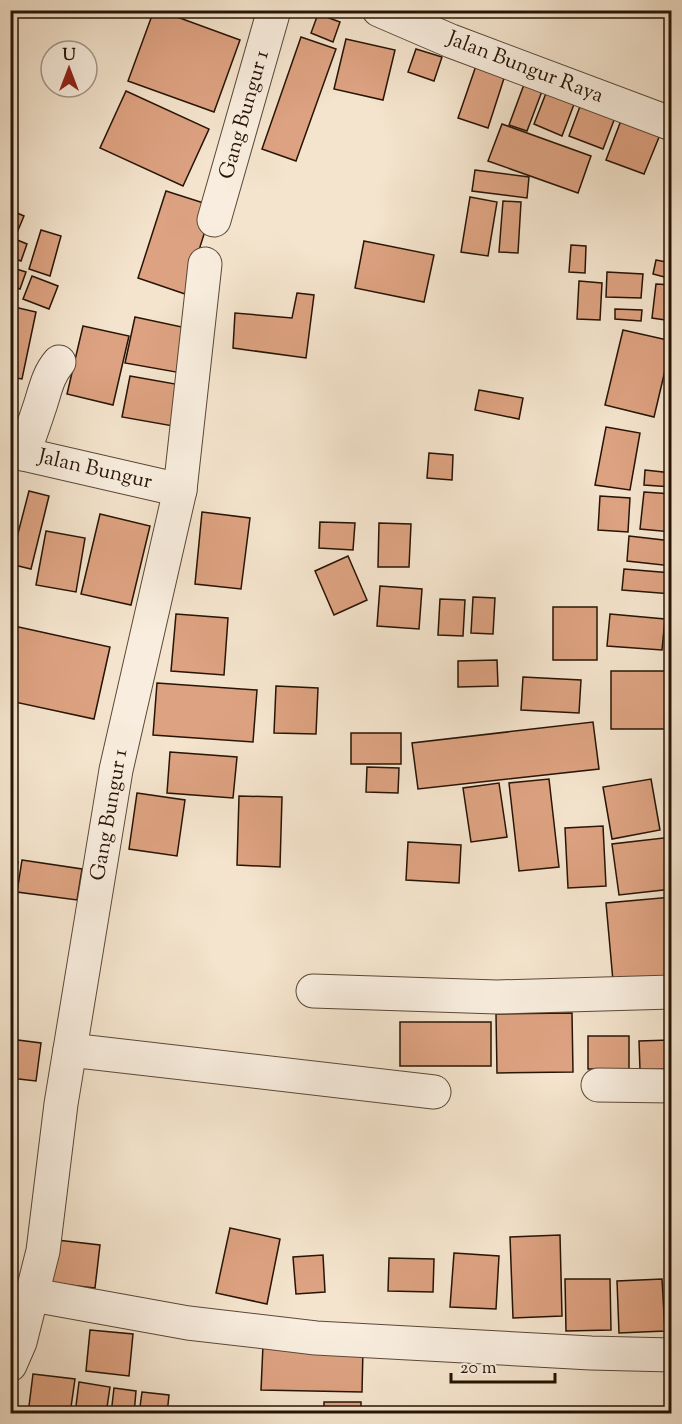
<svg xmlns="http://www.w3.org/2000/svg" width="682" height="1424" font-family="'Sorts Mill Goudy',serif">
  <rect width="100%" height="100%" fill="#f4e4cd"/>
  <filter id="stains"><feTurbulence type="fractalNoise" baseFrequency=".00333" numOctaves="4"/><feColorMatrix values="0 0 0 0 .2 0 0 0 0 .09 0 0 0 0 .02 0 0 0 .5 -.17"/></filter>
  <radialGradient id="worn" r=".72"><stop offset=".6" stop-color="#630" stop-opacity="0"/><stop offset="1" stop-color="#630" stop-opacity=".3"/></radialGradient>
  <g fill="#dda281" stroke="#281405" stroke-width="1.5">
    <path d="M154 10H158L240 40 214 112 128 81Z"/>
    <path d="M318 14 340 22 333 42 311 33Z"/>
    <path d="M301 37 336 49 296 161 262 149Z"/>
    <path d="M346 39 395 50 383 100 334 89Z"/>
    <path d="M416 49 442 57 434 81 408 72Z"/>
    <path d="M478 60 507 69 488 128 458 118Z"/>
    <path d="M529 71 547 78 527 131 509 125Z"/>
    <path d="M548 88 576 99 562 136 534 124Z"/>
    <path d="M126 91 209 129 183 186 100 148Z"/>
    <path d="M582 101 616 115 603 149 569 136Z"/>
    <path d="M625 110 664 125 644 174 606 160Z"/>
    <path d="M502 124 591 156 578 193 488 161Z"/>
    <path d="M475 170 529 177 527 198 472 191Z"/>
    <path d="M166 191 213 206 185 294 138 278Z"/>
    <path d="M470 197 497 202 488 256 461 252Z"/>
    <path d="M672 198V228H668Z"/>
    <path d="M503 201 521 202 518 253 499 252Z"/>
    <path d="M10 210 24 216 16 235 10 233Z"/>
    <path d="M41 230 61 236 50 276 29 269Z"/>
    <path d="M10 237 27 244 21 261 10 257Z"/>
    <path d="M364 241 434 255 424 302 355 288Z"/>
    <path d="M571 245 586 246 585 273 569 272Z"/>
    <path d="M656 260 672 263V279L653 274Z"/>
    <path d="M10 267 26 272 20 289 10 286Z"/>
    <path d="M607 272 643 274 641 298 606 297Z"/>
    <path d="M32 276 58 286 49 309 23 299Z"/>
    <path d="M579 281 602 283 600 320 577 319Z"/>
    <path d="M656 284 672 285V321L652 318Z"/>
    <path d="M297 293 314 295 306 358 233 348 235 313 292 318Z"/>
    <path d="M10 306 36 312 22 379 10 377Z"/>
    <path d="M615 309 642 310 641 321 615 319Z"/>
    <path d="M135 317 196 330 187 374 125 363Z"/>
    <path d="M83 326 129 336 113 405 67 394Z"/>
    <path d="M623 330 672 341 654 417 605 405Z"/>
    <path d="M130 376 181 385 173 426 122 417Z"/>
    <path d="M479 390 523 398 519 419 475 410Z"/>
    <path d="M606 427 640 433 630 490 595 485Z"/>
    <path d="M429 453 453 455 452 480 427 478Z"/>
    <path d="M645 470 672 473V487L644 485Z"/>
    <path d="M29 491 49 496 31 569 10 564Z"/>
    <path d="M644 492 672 494V532L640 529Z"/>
    <path d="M600 496 630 498 628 532 598 530Z"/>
    <path d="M10 512 15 513 10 543Z"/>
    <path d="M202 512 250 518 241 589 195 584Z"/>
    <path d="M100 514 150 526 131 605 81 594Z"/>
    <path d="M320 522 355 523 353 550 319 548Z"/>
    <path d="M379 523 411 524 409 567H378Z"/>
    <path d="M46 531 85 538 76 592 36 585Z"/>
    <path d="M629 536 672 541V566L627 561Z"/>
    <path d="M348 556 367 600 334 615 315 571Z"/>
    <path d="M624 569 672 573V594L622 590Z"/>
    <path d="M380 586 422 589 419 629 377 626Z"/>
    <path d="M473 597 495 598 493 634 471 633Z"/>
    <path d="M440 599 465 600 463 636 438 635Z"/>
    <rect x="553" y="607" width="44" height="53"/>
    <path d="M176 614 228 618 224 675 171 671Z"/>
    <path d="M610 614 665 619 662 650 607 646Z"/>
    <path d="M14 626 110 647 94 719 10 701V641Z"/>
    <path d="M497 660 498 686 458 687V661Z"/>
    <rect x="611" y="671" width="60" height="58"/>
    <path d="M523 677 581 680 579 713 521 710Z"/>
    <path d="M157 683 257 690 253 742 153 735Z"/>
    <path d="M276 686 318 688 316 734 274 733Z"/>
    <path d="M593 722 599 769 418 789 412 743Z"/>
    <rect x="351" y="733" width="50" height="31"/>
    <path d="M170 752 237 757 233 798 167 793Z"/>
    <path d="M367 767 399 768 398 793 366 792Z"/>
    <path d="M549 779 559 867 519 871 509 783Z"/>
    <path d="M651 779 660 830 612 839 603 787Z"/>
    <path d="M499 783 507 837 471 842 463 788Z"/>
    <path d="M137 793 185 800 177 856 129 849Z"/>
    <path d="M239 796 282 797 280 867 237 865Z"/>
    <path d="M603 826 606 886 568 888 565 828Z"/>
    <path d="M672 837V889L619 895 612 844Z"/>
    <path d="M408 842 461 845 459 883 406 880Z"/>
    <path d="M10 860 18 862 10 894Z"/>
    <path d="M22 860 82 869 77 900 17 892Z"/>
    <path d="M672 897V976L613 981 606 903Z"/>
    <path d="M572 1013 573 1072 497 1073 496 1014Z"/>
    <rect x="400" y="1022" width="91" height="44"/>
    <rect x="588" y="1036" width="41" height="33"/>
    <path d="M10 1039 41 1043 36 1081 10 1078Z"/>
    <path d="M670 1040 671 1069 640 1070 639 1041Z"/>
    <path d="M672 1108V1158H667Z"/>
    <rect x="669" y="1191" width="3" height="74"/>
    <path d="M230 1228 280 1239 267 1304 216 1293Z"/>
    <path d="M560 1235 562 1316 513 1318 510 1237Z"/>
    <path d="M57 1240 100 1245 95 1288 52 1283Z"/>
    <path d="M454 1253 499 1256 496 1309 450 1307Z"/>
    <path d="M323 1255 325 1292 296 1294 293 1257Z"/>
    <path d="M389 1258 434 1259 433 1292 388 1291Z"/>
    <path d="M565 1279H610L611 1330 566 1331Z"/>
    <path d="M662 1279 665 1331 619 1333 617 1281Z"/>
    <path d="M90 1330 133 1334 129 1376 86 1371Z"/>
    <path d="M263 1345 363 1349 362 1392 261 1390Z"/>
    <path d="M33 1374 75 1379 70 1414H28Z"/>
    <path d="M79 1382 110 1387 106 1414H75Z"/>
    <path d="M114 1388 136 1391 134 1414H111Z"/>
    <path d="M142 1392 169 1395 167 1414H139Z"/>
    <rect x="324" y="1402" width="37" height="12"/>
  </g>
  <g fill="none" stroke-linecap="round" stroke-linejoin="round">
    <defs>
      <g id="minor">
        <path d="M379 10 451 41 672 124"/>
        <path d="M214 220 274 10"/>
        <path d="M10 451 180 490"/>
        <path d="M23 454C29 439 34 424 39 409 45 392 47 376 59 362"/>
        <path d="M313 991 497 997 672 992"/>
        <path d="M70 1050 434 1092"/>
        <path d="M598 1085 672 1086"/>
        <path d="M33 1295 188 1323 316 1338 591 1353 672 1355"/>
        <path d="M10 1365 20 1342 43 1251 61 1104 116 770 180 490 205 264"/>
      </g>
    </defs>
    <use href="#minor" stroke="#5b4837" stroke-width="35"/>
    <use href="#minor" stroke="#f8edde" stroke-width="33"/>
  </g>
  <g text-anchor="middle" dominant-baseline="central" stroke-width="5" stroke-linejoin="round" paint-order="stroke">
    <g font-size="21" fill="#281405" stroke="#f8edde">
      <text transform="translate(525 68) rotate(21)">Jalan Bungur Raya</text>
      <text transform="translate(245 115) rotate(-74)">Gang Bungur 1</text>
      <text transform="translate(95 470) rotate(13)">Jalan Bungur</text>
      <text transform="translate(110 815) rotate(-80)">Gang Bungur 1</text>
    </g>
  </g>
  <rect width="682" height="1424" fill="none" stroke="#f4e4cd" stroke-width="36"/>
  <rect x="12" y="12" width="658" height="1400" fill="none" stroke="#281405" stroke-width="3"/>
  <rect x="18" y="18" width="646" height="1388" fill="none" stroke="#281405" stroke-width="1.5"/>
  <g transform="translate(69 69)"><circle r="28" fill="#f8edde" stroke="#a59687" stroke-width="1.5"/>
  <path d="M0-4.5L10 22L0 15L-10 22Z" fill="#8f2418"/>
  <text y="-9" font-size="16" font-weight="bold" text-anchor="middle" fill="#281405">U</text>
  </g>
  <path d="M451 1373v9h104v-9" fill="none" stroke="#281405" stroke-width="3"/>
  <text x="460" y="1373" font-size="18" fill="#281405" stroke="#f8edde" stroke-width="4.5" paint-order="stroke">20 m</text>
  <rect width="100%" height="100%" filter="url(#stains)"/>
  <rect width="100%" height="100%" fill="url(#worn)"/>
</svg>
